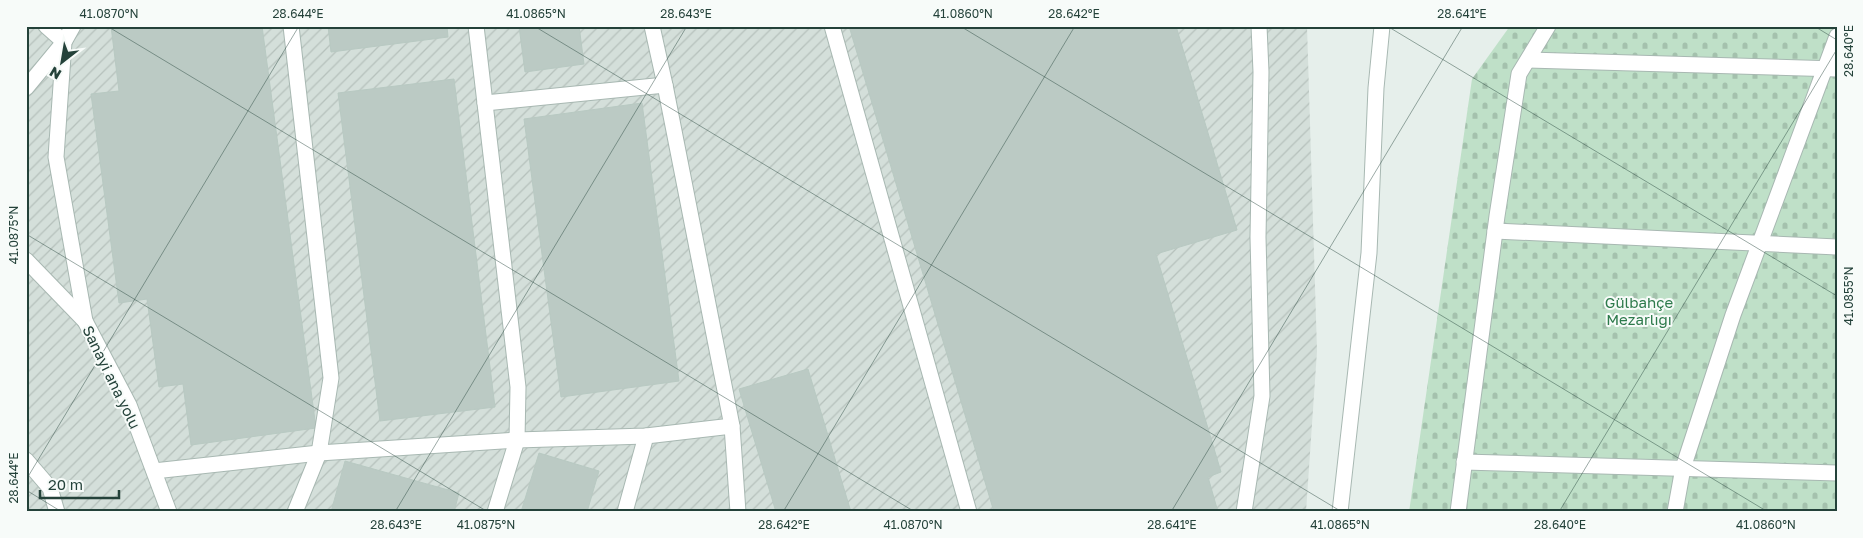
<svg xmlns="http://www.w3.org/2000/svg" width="1863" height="538" font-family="'Golos Text',sans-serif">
  <defs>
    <pattern id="industrial-furrows" width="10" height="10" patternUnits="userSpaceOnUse" patternTransform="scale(1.25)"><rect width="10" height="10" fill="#d4dfda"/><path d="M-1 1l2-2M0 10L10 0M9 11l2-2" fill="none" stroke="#b6c1bc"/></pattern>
    <pattern id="cemetery-stones" width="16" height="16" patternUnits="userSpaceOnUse" patternTransform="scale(1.25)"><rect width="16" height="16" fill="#bfe0c8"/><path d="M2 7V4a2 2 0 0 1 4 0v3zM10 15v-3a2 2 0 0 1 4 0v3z" fill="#a4c1ad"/></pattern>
  </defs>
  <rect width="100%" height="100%" fill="#e6efeb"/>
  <path fill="url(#industrial-furrows)" d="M26 26H1307L1317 351 1306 512H26Z"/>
  <path fill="url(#cemetery-stones)" d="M1510 26H1837V512H1409L1472 79Z"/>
  <g fill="#bbcac4" stroke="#b8c9c2">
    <path d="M111 26H262L316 428 191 445 183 384 159 387 147 299 119 303 91 94 119 91Z"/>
    <path d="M328 26H447L448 37 331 52Z"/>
    <path d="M519 26H579L584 64 525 72Z"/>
    <path d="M849 26H1176L1237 230 1156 254 1221 472 1208 477 1218 512H994Z"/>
    <path d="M454 79 495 407 380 421 338 93Z"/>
    <path d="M642 103 679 381 561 397 524 119Z"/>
    <path d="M808 369 851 512H776L739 389Z"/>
    <path d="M539 453 599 471 587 512H521Z"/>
    <path d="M345 461 459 493 454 512H331Z"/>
  </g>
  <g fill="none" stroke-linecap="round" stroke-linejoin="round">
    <defs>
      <g id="lane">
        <path d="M46 26 64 42"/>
        <path d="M73 26 64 42 56 157 85 321"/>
        <path d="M291 26 331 378 319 453 295 512"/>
        <path d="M476 26 518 387 517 440 495 512"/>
        <path d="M652 26 665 85 732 426 738 512"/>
        <path d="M832 26 969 512"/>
        <path d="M1528 60 1837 69"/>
        <path d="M26 88 64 42"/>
        <path d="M485 103 665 85"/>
        <path d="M1495 231 1837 247"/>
        <path d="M26 260 85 321 129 405 169 512"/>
        <path d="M26 460 50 488 57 512"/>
        <path d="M1464 462 1837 473"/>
        <path d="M154 471 319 453 517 440 646 436 732 426"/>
        <path d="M625 512 646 436"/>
        <path d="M1244 512 1262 396 1258 237 1261 72 1259 26"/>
        <path d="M1458 512 1497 216 1519 74 1548 26"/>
        <path d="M1675 512 1683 468 1733 315 1837 36"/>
      </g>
      <path id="street" d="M1340 512 1369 253 1376 88 1382 26"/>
    </defs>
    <use href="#lane" stroke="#a8b8b2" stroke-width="17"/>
    <use href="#street" stroke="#a8b8b2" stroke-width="17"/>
    <use href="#lane" stroke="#fff" stroke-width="15"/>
    <use href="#street" stroke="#fff" stroke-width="15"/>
  </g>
  <path fill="none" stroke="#24423a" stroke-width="1" stroke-opacity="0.45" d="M107 26 915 512M534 26 1342 512M960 26 1768 512M1387 26 1837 296M1814 26 1837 40M26 234 488 512M26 480 299 26M26 490 62 512M395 512 687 26M783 512 1075 26M1171 512 1463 26M1559 512 1837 49"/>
  <g text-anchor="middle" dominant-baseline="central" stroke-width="4" stroke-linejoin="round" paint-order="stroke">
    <g font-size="15" fill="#2d7a4b" stroke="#f7fbf9">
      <text x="1639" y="302">Gülbahçe<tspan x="1639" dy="17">Mezarlığı</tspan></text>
    </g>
    <g font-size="15" fill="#24423a" stroke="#f7fbf9">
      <text transform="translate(112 377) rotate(64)">Sanayi ana yolu</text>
    </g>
  </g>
  <rect width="1863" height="538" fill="none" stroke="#f7fbf9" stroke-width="55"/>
  <g transform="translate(62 62) rotate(211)" stroke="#f7fbf9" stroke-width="4" paint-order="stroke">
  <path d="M0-4L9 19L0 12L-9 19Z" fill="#24423a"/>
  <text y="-8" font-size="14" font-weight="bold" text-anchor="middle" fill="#24423a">N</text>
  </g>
  <path d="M40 490v8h79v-8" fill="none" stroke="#24423a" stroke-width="2.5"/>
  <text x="48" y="490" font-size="15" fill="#24423a" stroke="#f7fbf9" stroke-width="4" paint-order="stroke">20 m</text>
  <rect x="28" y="28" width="1808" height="482" fill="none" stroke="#24423a" stroke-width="2"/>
  <g font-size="12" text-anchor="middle" fill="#24423a">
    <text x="109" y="18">41.0870°N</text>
    <text x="298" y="18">28.644°E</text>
    <text x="536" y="18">41.0865°N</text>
    <text x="686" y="18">28.643°E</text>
    <text x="963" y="18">41.0860°N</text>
    <text x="1074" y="18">28.642°E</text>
    <text x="1462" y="18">28.641°E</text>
    <text transform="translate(1849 51) rotate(-90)" y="4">28.640°E</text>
    <text transform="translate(14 235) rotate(-90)" y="4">41.0875°N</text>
    <text transform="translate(1849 296) rotate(-90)" y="4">41.0855°N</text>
    <text transform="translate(14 478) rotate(-90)" y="4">28.644°E</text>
    <text x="396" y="529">28.643°E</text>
    <text x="486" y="529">41.0875°N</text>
    <text x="784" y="529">28.642°E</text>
    <text x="913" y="529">41.0870°N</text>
    <text x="1172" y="529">28.641°E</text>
    <text x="1340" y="529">41.0865°N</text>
    <text x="1560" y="529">28.640°E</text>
    <text x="1766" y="529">41.0860°N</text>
  </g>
</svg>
